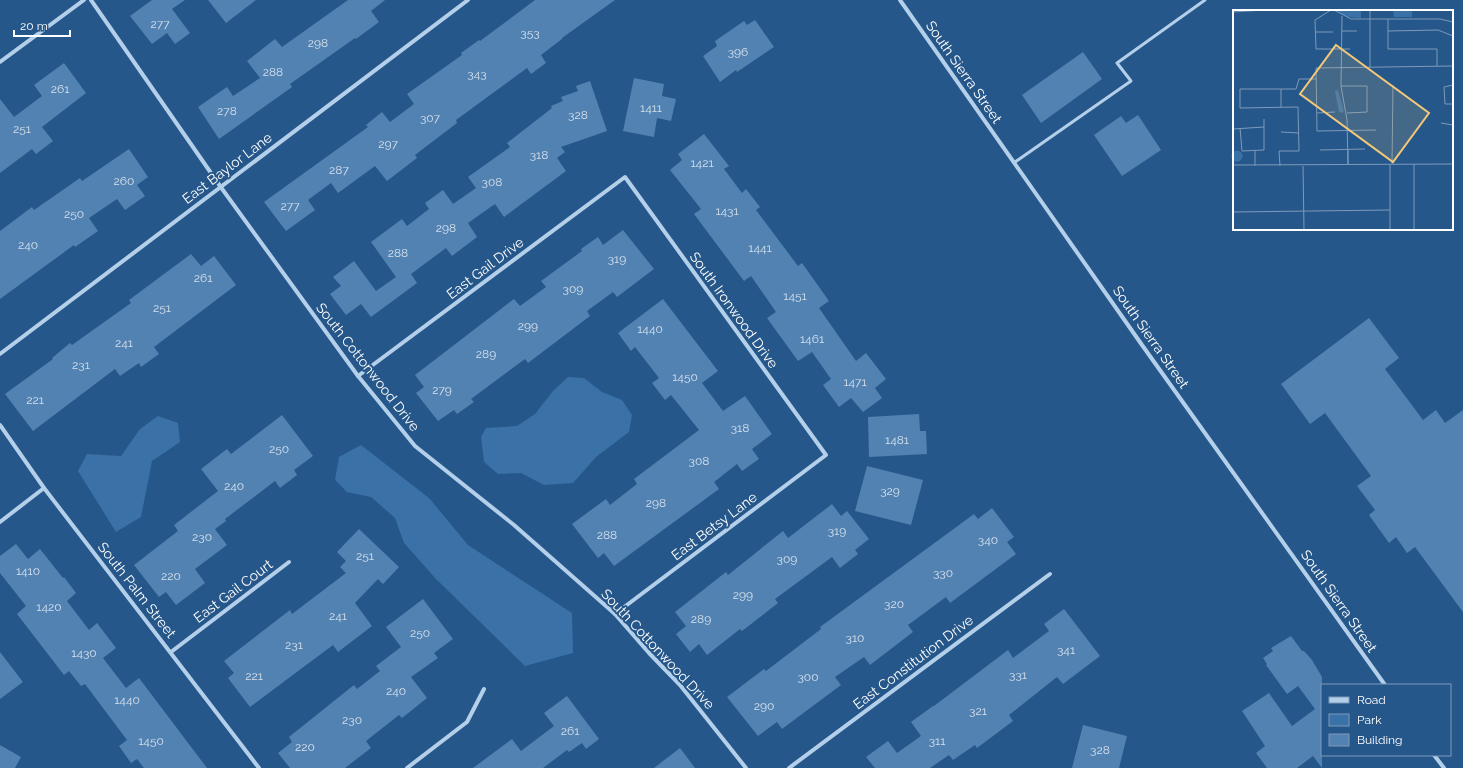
<svg xmlns="http://www.w3.org/2000/svg" width="1463" height="768" font-family="Raleway,sans-serif">
  <rect width="100%" height="100%" fill="#26578a"/>
  <g fill="#3a71a6">
    <path d="M568 377 584 378 602 392 622 400 632 415 629 432 596 457 573 483 544 485 521 473 498 474 484 462 481 437 486 428 517 426 535 414 553 391Z"/>
    <path d="M158 416 178 423 180 442 152 461 141 517 116 532 78 471 87 454 121 456 140 429Z"/>
    <path d="M361 445 429 498 468 545 572 613 573 653 525 666 436 579 404 543 395 518 371 497 347 492 335 480 339 457Z"/>
  </g>
  <g fill="#5282b2">
    <path d="M152 0H185L172 9 190 33 175 44 167 33 152 44 130 16Z"/>
    <path d="M208 0H256L226 23Z"/>
    <path d="M348 0H385L371 11 379 22 356 39 355 38 290 84 292 87 219 139 198 107 227 87 233 96 260 78 247 61 275 39 282 47Z"/>
    <path d="M535 0H615L562 38V39L541 55 546 63 531 74 527 68 456 120 457 123 415 155 417 158 387 181 375 166 338 193 331 183 308 200 315 210 286 231 264 202 368 127 366 125 382 112 390 122 414 104 407 94 462 55 461 53 479 40 480 41Z"/>
    <path d="M755 20 774 47 737 72 736 70 720 82 703 56 717 46 715 41 744 21 747 25Z"/>
    <path d="M1083 52 1102 79 1041 123 1022 95Z"/>
    <path d="M64 63 86 93 42 127 53 141 36 154 32 149 0 173V99L14 117 42 96 34 85Z"/>
    <path d="M634 78 664 84 662 96 676 99 671 121 657 118 654 137 623 131Z"/>
    <path d="M590 81 607 131 561 147 565 152 557 158 566 171 504 217 495 204 468 223 477 237 452 256 446 248 411 274 417 283 371 317 361 304 346 315 330 294 341 286 333 277 354 261 376 291 396 277 371 242 402 219 407 226 429 209 425 203 443 190 453 204 476 188 468 177 510 147 507 143 552 108 551 106 563 101 561 97 578 91 576 86Z"/>
    <path d="M1138 115 1161 150 1122 176 1094 135 1121 116 1126 123Z"/>
    <path d="M704 134 729 166 724 169 742 193 746 189 760 207 756 210 798 266 802 263 829 301 819 308 856 361 866 353 886 379 875 388 882 398 863 412 851 398 839 407 823 385 831 379 812 352 798 361 767 318 776 312 751 276 744 281 694 214 701 209 670 170 682 160 678 154Z"/>
    <path d="M129 149 148 177 137 185 145 196 125 210 117 199 89 218 98 231 75 247 74 245 0 299V231L32 207 34 210 80 178 82 181Z"/>
    <path d="M623 230 654 269 617 297 613 292 587 311 590 316 528 363 525 359 471 399 474 402 457 414 454 410 438 421 416 393 424 387 415 375 514 299 520 306 546 287 541 281 582 251 581 249 598 237 603 245Z"/>
    <path d="M191 254 201 266 214 256 236 285 154 347 159 354 141 367 139 363 120 376 115 369 33 431 5 394 53 359 52 358 70 343 72 345 131 303 129 300Z"/>
    <path d="M663 299 718 371 702 383 723 411 745 396 772 434 752 449 759 459 742 471 737 464 714 482 719 489 614 566 604 553 598 558 572 524 606 499 610 505 637 484 634 479 699 430 671 395 665 400 652 383 659 378 635 347 631 351 618 333Z"/>
    <path d="M1369 318 1399 358 1385 369 1423 420 1436 410 1445 423 1463 410V612L1415 547 1407 553 1396 537 1389 543 1369 515 1375 510 1357 486 1371 476 1325 413 1310 424 1281 384Z"/>
    <path d="M919 414 920 431H926L927 454 869 457 868 417Z"/>
    <path d="M282 415 313 456 294 470 297 475 280 488 275 481 225 519 226 521 215 529 227 545 195 569 205 583 176 605 166 592 159 597 134 565 178 531 174 525 218 491 201 469 227 449 231 454Z"/>
    <path d="M867 466 923 480 911 525 855 511Z"/>
    <path d="M832 504 841 516 847 511 869 539 855 550 858 554 840 568 832 557 775 599 778 603 742 631 740 629 707 655 699 644 690 652 676 634 686 626 675 612 726 572 728 575 783 531 788 538Z"/>
    <path d="M992 508 1014 537 1007 542 1016 554 950 603 946 597 908 625 913 632 870 665 864 657 835 677 841 685 782 729 777 722 758 736 727 697 764 669 766 671 821 629 820 627 974 514 978 519Z"/>
    <path d="M359 529 399 567 383 584 378 579 355 603 372 626 338 652 333 645 250 707 228 678 234 673 224 661 290 610 292 614 346 573 340 567 346 561 337 552Z"/>
    <path d="M16 544 28 559 40 549 63 578 64 577 76 593 67 601 89 630 97 623 116 648 103 658 126 688 139 678 207 768H144L137 759 131 763 119 746 127 740 85 684 81 686 69 671 64 675 17 614 26 606 0 573V556Z"/>
    <path d="M423 599 453 639 434 653 438 658 411 677 427 698 402 718 399 715 366 741 371 748 345 768H290L278 753 292 742 289 737 354 685 357 689 380 671 376 666 401 647 386 627Z"/>
    <path d="M1064 609 1100 656 1063 684 1057 677 1009 715 1013 721 977 748 975 745 953 760 949 755 930 768H875L866 757 888 741 897 753 921 736 911 722 933 706H934L1008 650 1013 658 1049 631 1044 624Z"/>
    <path d="M1291 636 1302 651H1304L1312 660 1322 677V768L1313 756 1297 768H1267L1256 753 1265 746 1242 711 1269 693 1292 726 1315 709 1298 686 1287 694 1266 665 1267 664 1263 658 1273 651 1271 648Z"/>
    <path d="M0 652 23 682 0 699Z"/>
    <path d="M567 696 599 739 586 749 582 743 569 752 567 750 543 768H473L512 739 521 751 554 726 544 713Z"/>
    <path d="M1083 725 1127 736 1119 768H1072Z"/>
    <path d="M0 745 21 757 15 768H0Z"/>
    <path d="M680 748 695 768H654Z"/>
  </g>
  <g fill="none" stroke-linecap="round" stroke-linejoin="round">
    <path stroke="#b3cfea" stroke-width="3" d="M1015 162 1131 81 1117 63 1205 0"/>
    <g stroke="#b3cfea" stroke-width="4">
      <path d="M91 0 220 186 358 376 415 446 514 525 615 614 649 653 680 685 746 768"/>
      <path d="M900 0 1142 345 1385 685"/>
      <path d="M0 62 84 0"/>
      <path d="M0 354 468 0"/>
      <path d="M358 376 625 177 826 455 615 614"/>
      <path d="M0 425 44 488 259 768"/>
      <path d="M0 522 44 488"/>
      <path d="M171 652 289 562"/>
      <path d="M1434 755 1444 768"/>
      <path d="M407 768 467 722 484 689"/>
      <path d="M789 768 1050 574"/>
    </g>
  </g>
  <g text-anchor="middle" dominant-baseline="central" stroke-width="4" stroke-linejoin="round" paint-order="stroke">
    <g font-size="12" fill="#d4e0ec">
      <text x="160" y="24">277</text>
      <text x="530" y="33">353</text>
      <text x="318" y="43">298</text>
      <text x="738" y="52">396</text>
      <text x="273" y="72">288</text>
      <text x="477" y="74">343</text>
      <text x="60" y="89">261</text>
      <text x="651" y="108">1411</text>
      <text x="227" y="111">278</text>
      <text x="578" y="115">328</text>
      <text x="430" y="118">307</text>
      <text x="22" y="129">251</text>
      <text x="388" y="144">297</text>
      <text x="539" y="155">318</text>
      <text x="702" y="163">1421</text>
      <text x="339" y="170">287</text>
      <text x="124" y="181">260</text>
      <text x="492" y="182">308</text>
      <text x="290" y="206">277</text>
      <text x="727" y="211">1431</text>
      <text x="74" y="214">250</text>
      <text x="446" y="228">298</text>
      <text x="28" y="245">240</text>
      <text x="760" y="248">1441</text>
      <text x="398" y="253">288</text>
      <text x="617" y="259">319</text>
      <text x="203" y="278">261</text>
      <text x="573" y="289">309</text>
      <text x="795" y="296">1451</text>
      <text x="162" y="308">251</text>
      <text x="528" y="326">299</text>
      <text x="650" y="329">1440</text>
      <text x="812" y="339">1461</text>
      <text x="124" y="343">241</text>
      <text x="486" y="354">289</text>
      <text x="81" y="365">231</text>
      <text x="685" y="377">1450</text>
      <text x="855" y="382">1471</text>
      <text x="442" y="390">279</text>
      <text x="35" y="400">221</text>
      <text x="740" y="428">318</text>
      <text x="897" y="440">1481</text>
      <text x="279" y="449">250</text>
      <text x="699" y="461">308</text>
      <text x="234" y="486">240</text>
      <text x="890" y="491">329</text>
      <text x="656" y="503">298</text>
      <text x="837" y="531">319</text>
      <text x="607" y="535">288</text>
      <text x="202" y="537">230</text>
      <text x="988" y="540">340</text>
      <text x="365" y="556">251</text>
      <text x="787" y="559">309</text>
      <text x="28" y="571">1410</text>
      <text x="943" y="573">330</text>
      <text x="171" y="576">220</text>
      <text x="743" y="595">299</text>
      <text x="894" y="604">320</text>
      <text x="49" y="607">1420</text>
      <text x="338" y="616">241</text>
      <text x="701" y="619">289</text>
      <text x="420" y="633">250</text>
      <text x="855" y="638">310</text>
      <text x="294" y="645">231</text>
      <text x="1066" y="650">341</text>
      <text x="84" y="653">1430</text>
      <text x="1018" y="675">331</text>
      <text x="254" y="676">221</text>
      <text x="808" y="677">300</text>
      <text x="396" y="691">240</text>
      <text x="127" y="700">1440</text>
      <text x="764" y="706">290</text>
      <text x="978" y="711">321</text>
      <text x="352" y="720">230</text>
      <text x="570" y="731">261</text>
      <text x="151" y="741">1450</text>
      <text x="937" y="741">311</text>
      <text x="305" y="747">220</text>
      <text x="1100" y="750">328</text>
    </g>
    <g font-size="14" fill="#fff" stroke="#26578a">
      <text transform="translate(964 72) rotate(55)">South Sierra Street</text>
      <text transform="translate(227 168) rotate(-37)">East Baylor Lane</text>
      <text transform="translate(485 268) rotate(-37)">East Gail Drive</text>
      <text transform="translate(734 310) rotate(54)">South Ironwood Drive</text>
      <text transform="translate(1151 337) rotate(55)">South Sierra Street</text>
      <text transform="translate(368 367) rotate(52)">South Cottonwood Drive</text>
      <text transform="translate(714 526) rotate(-37)">East Betsy Lane</text>
      <text transform="translate(137 590) rotate(52)">South Palm Street</text>
      <text transform="translate(233 591) rotate(-37)">East Gail Court</text>
      <text transform="translate(1339 601) rotate(55)">South Sierra Street</text>
      <text transform="translate(658 649) rotate(47)">South Cottonwood Drive</text>
      <text transform="translate(913 662) rotate(-37)">East Constitution Drive</text>
    </g>
  </g>
  <g transform="translate(1233 10)">
    <rect width="220" height="220" fill="#26578a"/>
    <path d="M102 0H128V8L115 7ZM160 0H179V7H161ZM105 80 111 101 109 103 106 102 104 92 102 81ZM-1.5 146a5.5 5.5 0 1 1 11 0a5.5 5.5 0 1 1-11 0Z" fill="#3a71a6"/>
    <path fill="none" stroke="#7d9ab9" stroke-width="1" d="M39 0H66M98 0 82 10 83 39H117M101 0 118 9H207L220 12M0 2 31 0M109 6 108 76 114 110 115 155M155 9V39H204V56M109 21H124M155 21 205 20 220 26M82 22H100M137 57V0M220 75 211 77 212 94H220M108 76H134V102L114 103M48 79V97M84 103 102 102M208 113 220 115M7 118 9 141 31 140V109M0 119 31 117M143 120 84 121 83 58 220 56M48 122 66 123M87 140 132 139M115 140V155M22 141V156M159 154 160 75M181 154V220M0 155 220 154M157 155V220M47 156 46 141H66L65 97 7 98V79H63L66 69H83M70 156 71 220M0 202 157 200"/>
    <path fill="#f3c978" fill-opacity="0.15" stroke="#f3c978" stroke-width="2" d="M103 35 196 103 160 152 67 84Z"/>
    <rect width="220" height="220" fill="none" stroke="#fff" stroke-width="2"/>
  </g>
  <rect x="1321" y="684" width="130" height="72" fill="#26578a" stroke="#7d9ab9"/>
  <rect x="1329" y="697" width="20" height="6" fill="#b3cfea" stroke="#7d9ab9"/>
  <text x="1357" y="704" font-size="12" fill="#ffffff">Road</text>
  <rect x="1329" y="714" width="20" height="12" fill="#3a71a6" stroke="#7d9ab9"/>
  <text x="1357" y="724" font-size="12" fill="#ffffff">Park</text>
  <rect x="1329" y="734" width="20" height="12" fill="#5282b2" stroke="#7d9ab9"/>
  <text x="1357" y="744" font-size="12" fill="#ffffff">Building</text>
  <path d="M14 30v6h56v-6" fill="none" stroke="#ffffff" stroke-width="2"/>
  <text x="20" y="30" font-size="12" fill="#ffffff" stroke="#26578a" stroke-width="3" paint-order="stroke">20 m</text>
</svg>
